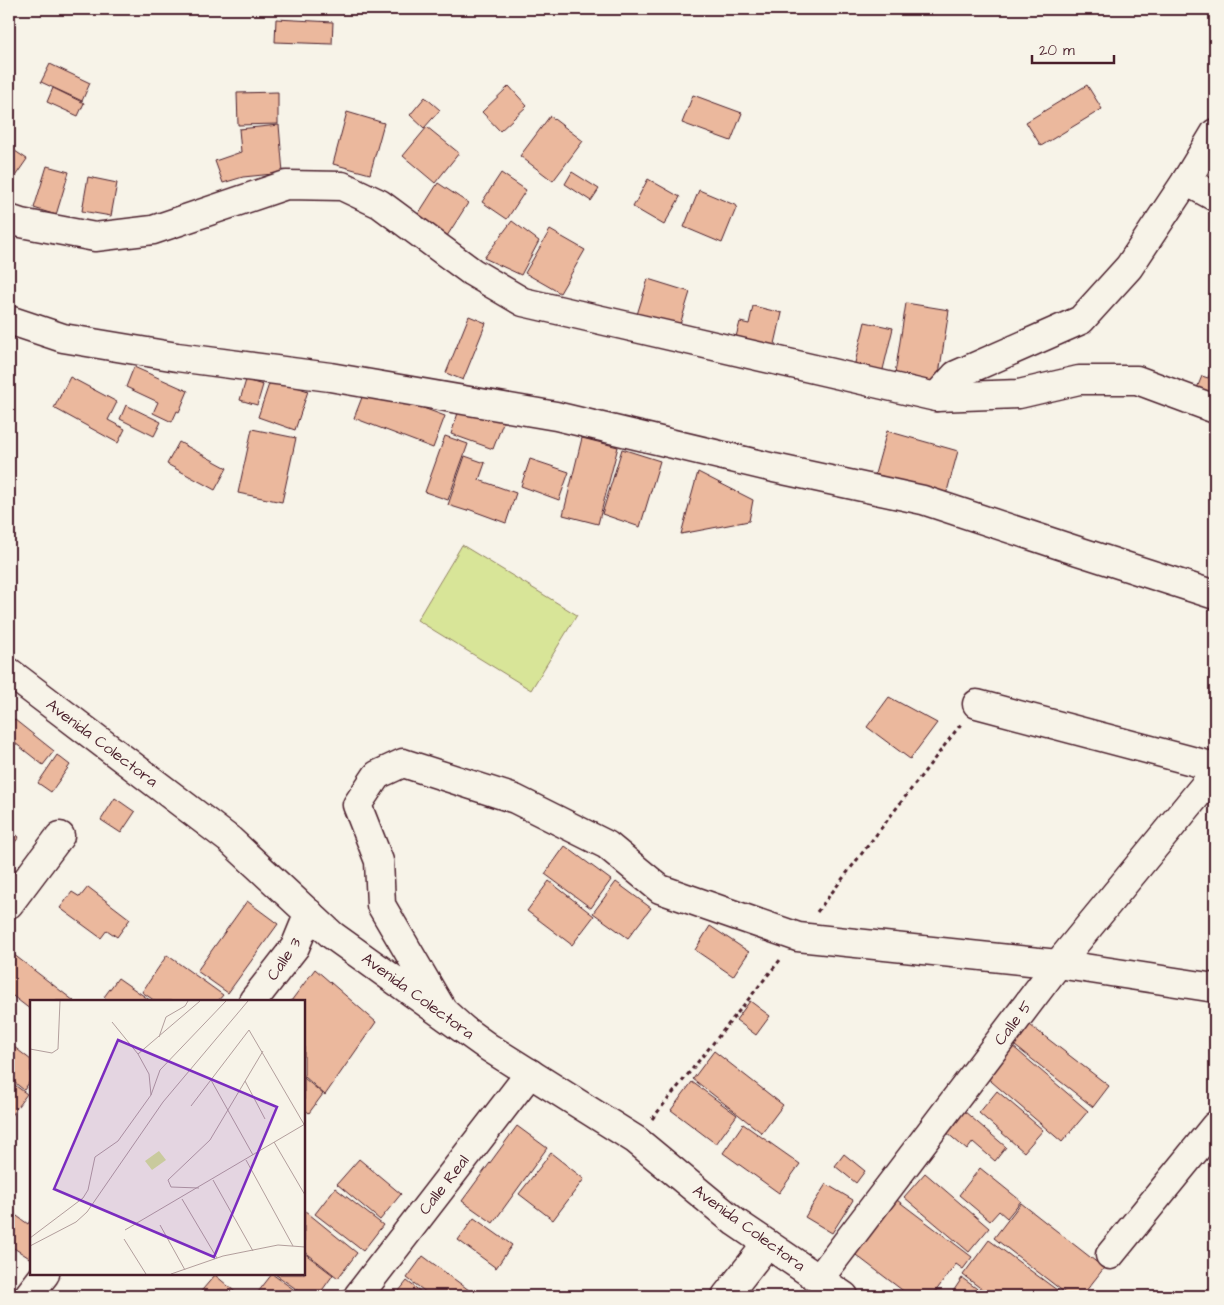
<svg xmlns="http://www.w3.org/2000/svg" width="1224" height="1305" font-family="'Architects Daughter',sans-serif">
  <rect width="100%" height="100%" fill="#f7f3e8"/>
  <filter id="ink" filterUnits="userSpaceOnUse"><feTurbulence type="fractalNoise" baseFrequency=".02" numOctaves="2"/><feDisplacementMap in="SourceGraphic" scale="10" xChannelSelector="R" yChannelSelector="G"/><feConvolveMatrix kernelMatrix="1 2 1 2 8 2 1 2 1" color-interpolation-filters="sRGB"/></filter>
  <g filter="url(#ink)">
    <path fill="#d8e598" stroke="#918262" d="M462 545 577 615 531 690 417 620Z"/>
    <g fill="#ebb89d" stroke="#4a1f2b">
      <path d="M276 19 333 22 332 44 275 42Z"/>
      <path d="M50 64 90 83 82 101 41 82Z"/>
      <path d="M1087 85 1102 109 1041 146 1026 122Z"/>
      <path d="M509 86 527 106 500 131 482 112Z"/>
      <path d="M53 88 84 103 78 116 47 102Z"/>
      <path d="M278 92V124L238 125 237 93Z"/>
      <path d="M693 95 742 113 731 141 682 123Z"/>
      <path d="M425 97 440 110 424 128 410 115Z"/>
      <path d="M347 112 384 123 370 174 333 164Z"/>
      <path d="M550 116 583 141 553 181 520 156Z"/>
      <path d="M279 125 283 173 243 177 223 183 215 161 241 152 239 129Z"/>
      <path d="M427 127 459 153 435 183 403 156Z"/>
      <path d="M9 147 27 159 9 185Z"/>
      <path d="M47 166 69 172 56 215 34 208Z"/>
      <path d="M572 172 599 189 591 201 565 184Z"/>
      <path d="M501 173 526 190 507 219 482 202Z"/>
      <path d="M88 177 117 183 111 216 82 211Z"/>
      <path d="M648 179 680 197 664 225 633 207Z"/>
      <path d="M438 183 468 203 447 236 417 216Z"/>
      <path d="M699 190 737 206 722 243 684 227Z"/>
      <path d="M512 221 539 241 521 275 484 258Z"/>
      <path d="M550 230 585 250 560 293 525 273Z"/>
      <path d="M648 279 690 292 678 331 636 318Z"/>
      <path d="M906 303 949 310 937 387 894 380Z"/>
      <path d="M753 306 782 313 773 353 734 344 740 322 749 324Z"/>
      <path d="M469 316 486 323 463 380 446 373Z"/>
      <path d="M865 322 893 328 880 382 852 375Z"/>
      <path d="M1215 362V402L1195 393 1202 376 1208 378Z"/>
      <path d="M134 367 188 391 179 412 177 411 172 422 153 413 158 402 126 387Z"/>
      <path d="M70 377 117 402 108 420 125 429 118 443 54 408Z"/>
      <path d="M271 378 308 391 295 430 258 417Z"/>
      <path d="M246 380 263 385 257 405 240 400Z"/>
      <path d="M366 387 445 416 433 448 354 418Z"/>
      <path d="M461 404 504 420 493 449 451 434Z"/>
      <path d="M126 405 161 422 154 436 120 419Z"/>
      <path d="M252 429 296 438 282 502 238 493Z"/>
      <path d="M887 431 958 451 946 495 875 474Z"/>
      <path d="M445 436 468 444 448 500 425 492Z"/>
      <path d="M582 438 618 447 598 524 563 515Z"/>
      <path d="M179 442 227 468 215 490 167 464Z"/>
      <path d="M622 449 660 461 640 527 602 514Z"/>
      <path d="M465 456 485 463 479 480 516 493 506 523 468 509 467 511 448 505Z"/>
      <path d="M530 459 569 472 559 500 521 486Z"/>
      <path d="M698 472 753 500 749 521 681 534Z"/>
      <path d="M889 697 937 723 910 759 867 727Z"/>
      <path d="M10 716 54 751 43 765 15 743 9 751V717Z"/>
      <path d="M57 755 70 765 51 792 38 783Z"/>
      <path d="M115 798 135 812 121 833 101 820Z"/>
      <path d="M9 829 19 837 9 850Z"/>
      <path d="M565 846 611 880 591 908 545 874Z"/>
      <path d="M549 881 594 916 572 945 527 911Z"/>
      <path d="M616 882 651 908 628 938 593 913Z"/>
      <path d="M88 887 130 919 117 937 107 930 101 938 60 908 72 892 80 897Z"/>
      <path d="M247 901 278 924 228 993 197 971Z"/>
      <path d="M710 926 749 952 733 976 695 950Z"/>
      <path d="M9 951 74 1001H31V1010L9 993Z"/>
      <path d="M167 955 223 995 218 1001H155L142 992Z"/>
      <path d="M315 969 376 1022 325 1095 304 1076V1001H291Z"/>
      <path d="M118 978 151 1001H110L104 997Z"/>
      <path d="M750 1001 770 1016 756 1035 736 1020Z"/>
      <path d="M1026 1022 1109 1086 1093 1107 1010 1042Z"/>
      <path d="M9 1043 31 1060V1080L24 1090 9 1078Z"/>
      <path d="M1011 1045 1088 1111 1062 1142 985 1076Z"/>
      <path d="M714 1051 783 1105 762 1133 693 1079Z"/>
      <path d="M304 1078 323 1094 309 1113 304 1109Z"/>
      <path d="M9 1081 27 1094 9 1118Z"/>
      <path d="M692 1082 737 1115 716 1144 671 1110Z"/>
      <path d="M997 1091 1043 1130 1024 1152 979 1113Z"/>
      <path d="M964 1111 1006 1147 995 1161 973 1142 967 1150 946 1132Z"/>
      <path d="M743 1124 800 1164 779 1193 723 1153Z"/>
      <path d="M517 1126 547 1148 493 1223 462 1201Z"/>
      <path d="M551 1153 584 1179 553 1220 519 1194Z"/>
      <path d="M844 1154 865 1171 856 1183 835 1166Z"/>
      <path d="M359 1159 401 1194 380 1220 337 1184Z"/>
      <path d="M980 1168 1021 1201 1007 1218 999 1211 990 1221 959 1195Z"/>
      <path d="M925 1173 989 1228 969 1252 904 1197Z"/>
      <path d="M826 1184 853 1200 832 1233 805 1217Z"/>
      <path d="M335 1188 383 1225 363 1251 315 1214Z"/>
      <path d="M889 1194 972 1257 963 1269 956 1264 932 1296H910L848 1249Z"/>
      <path d="M1021 1203 1104 1268 1082 1296H1069L994 1238Z"/>
      <path d="M304 1210 357 1253 338 1278 304 1251Z"/>
      <path d="M14 1214 28 1224 31 1219V1259L9 1245V1222Z"/>
      <path d="M474 1218 512 1245 496 1268 458 1240Z"/>
      <path d="M989 1240 1065 1296H991L963 1275Z"/>
      <path d="M304 1253 333 1275 318 1296H306L275 1274H304Z"/>
      <path d="M423 1256 477 1296H431L407 1278Z"/>
      <path d="M272 1274 303 1296H255Z"/>
      <path d="M215 1275 240 1296H197Z"/>
      <path d="M962 1278 987 1296H950Z"/>
      <path d="M407 1281 426 1296H395Z"/>
    </g>
    <g fill="none" stroke-linecap="round" stroke-linejoin="round">
      <defs>
        <g id="street">
          <path d="M1186 181 1215 133"/>
          <path d="M9 219 21 223 95 237 153 230 286 185 342 186 380 204 472 272 523 302 936 397 1019 394 1079 380H1137L1215 409"/>
          <path d="M9 320 63 338 177 357 330 377 556 416 774 468 923 500 1078 551 1215 595"/>
          <path d="M936 397 956 375 1081 320 1129 267 1186 181 1215 197"/>
          <path d="M9 672 230 840 332 935 488 1047 636 1140 735 1222 844 1296"/>
          <path d="M977 704 1215 767"/>
          <path d="M9 904 60 836"/>
          <path d="M253 1001 295 947 309 913"/>
          <path d="M462 1028 443 1011 381 905 379 861 357 805 377 775 403 763 515 799 607 845 660 889 798 937 1058 964 1215 988"/>
          <path d="M1110 1255 1215 1126"/>
          <path d="M819 1279 1058 964 1215 773"/>
          <path d="M28 1296 45 1274"/>
          <path d="M358 1296 530 1073"/>
          <path d="M726 1296 767 1244"/>
        </g>
      </defs>
      <use href="#street" stroke="#4a1f2b" stroke-width="31"/>
      <g stroke="#4a1f2b" stroke-width="3" stroke-dasharray="4 4" stroke-linecap="butt">
        <path d="M817 912 961 724"/>
        <path d="M652 1119 780 960"/>
      </g>
      <use href="#street" stroke="#f7f3e8" stroke-width="28"/>
    </g>
  </g>
  <g text-anchor="middle" dominant-baseline="central" stroke-width="4.5" stroke-linejoin="round" paint-order="stroke">
    <g font-size="16" fill="#4a1f2b" stroke="#f7f3e8">
      <text transform="translate(102 743) rotate(37)">Avenida Colectora</text>
      <text transform="translate(284 959) rotate(-56)">Calle 3</text>
      <text transform="translate(418 996) rotate(36)">Avenida Colectora</text>
      <text transform="translate(1013 1023) rotate(-53)">Calle 5</text>
      <text transform="translate(444 1185) rotate(-52)">Calle Real</text>
      <text transform="translate(749 1228) rotate(36)">Avenida Colectora</text>
    </g>
  </g>
  <g transform="translate(30 1000)">
    <rect width="275" height="275" fill="#f7f3e8"/>
    <path d="M129 151 136 160 122 170 115 161Z" fill="#d8e598"/>
    <path fill="none" stroke="#b29e9c" stroke-width="1" d="M82 22 108 54M129 37 136 17 155 6 158 1M0 49 22 53 28 49 30 1M181 80 223 155M215 81 235 119M121 95 119 74 108 54 170 1M161 106 219 30 275 126M244 142 275 195M216 160 263 246M183 180 223 251M169 188 141 187 138 180 180 140 233 51M152 199 187 258M130 225 155 270M95 230 275 124M0 238 53 198 58 190 65 157 88 141 121 95 130 70 196 1M94 239 116 274M0 246 46 222 57 212 133 102 218 1M141 274 193 256 248 245 275 247"/>
    <path fill="#7b2cbf" fill-opacity="0.15" stroke="#7b2cbf" stroke-width="2.5" d="M88 40 247 107 184 257 24 189Z"/>
    <rect width="275" height="275" fill="none" stroke="#4a1f2b" stroke-width="2.5"/>
  </g>
  <rect width="1224" height="1305" fill="none" stroke="#f7f3e8" stroke-width="30"/>
  <rect x="15" y="15" width="1194" height="1275" fill="none" stroke="#4a1f2b" stroke-width="2" filter="url(#ink)"/>
  <path d="M1032 55v8h82v-8" fill="none" stroke="#4a1f2b" stroke-width="2.5"/>
  <text x="1039" y="55" font-size="15" fill="#4a1f2b" stroke="#f7f3e8" stroke-width="4" paint-order="stroke">20 m</text>
</svg>
